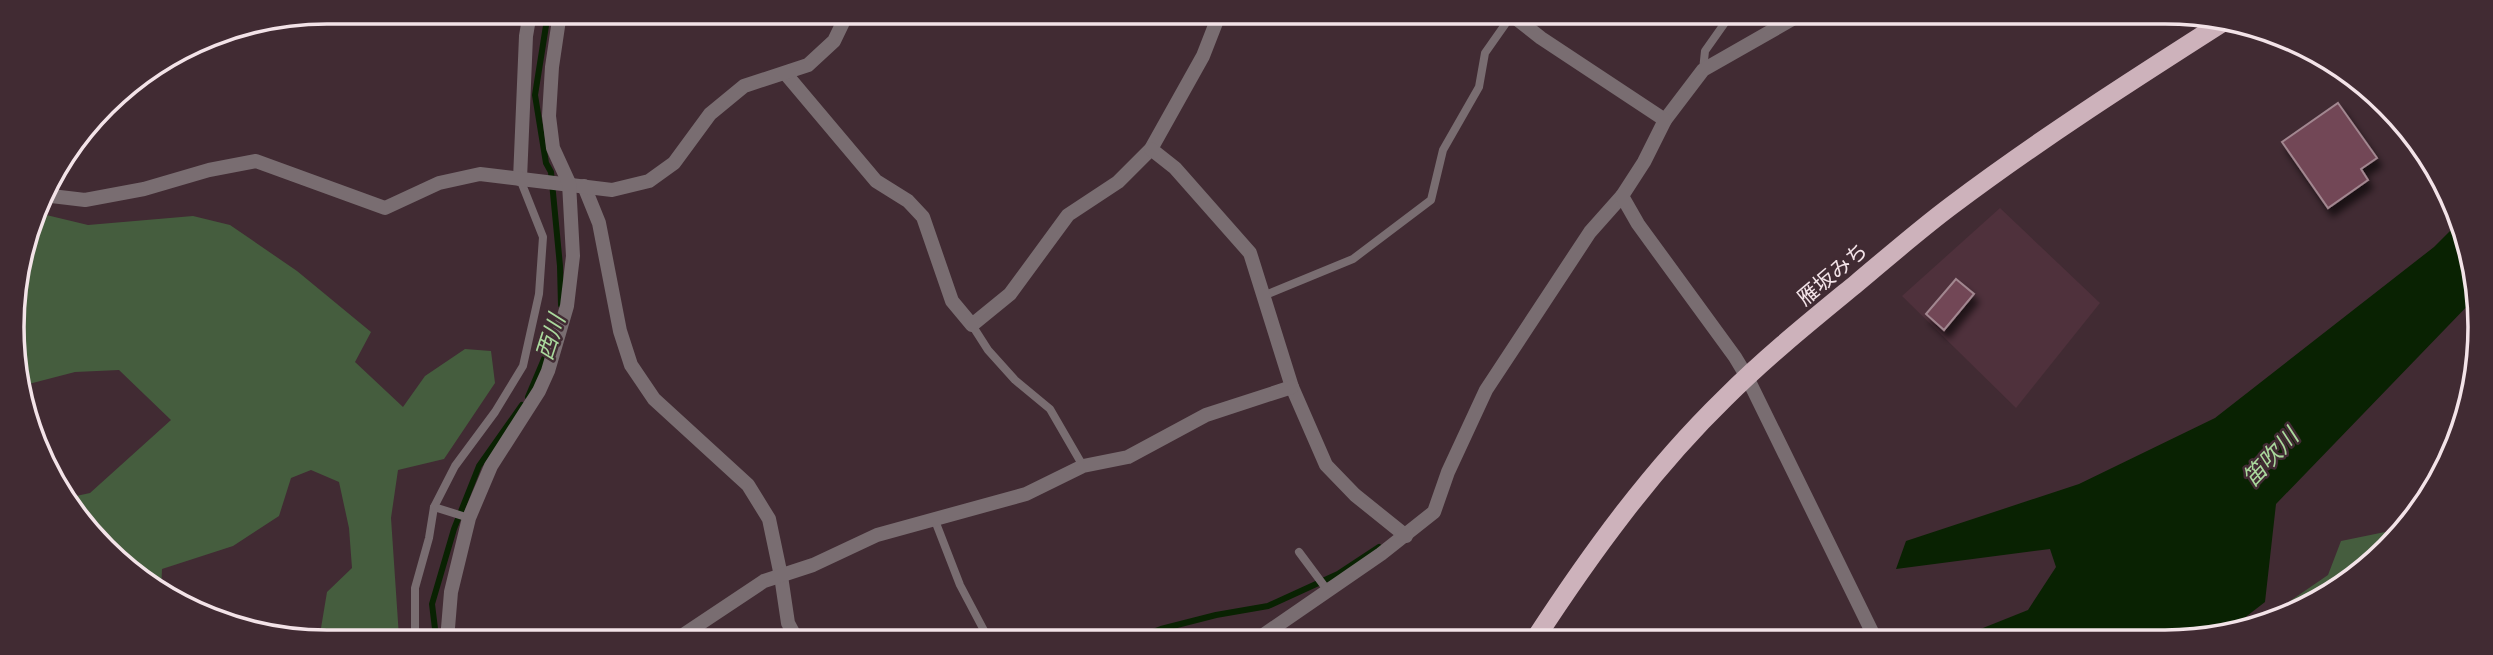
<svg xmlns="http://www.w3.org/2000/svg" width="2493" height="655" font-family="Lora,'Noto Sans JP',serif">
  <defs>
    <filter id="shadow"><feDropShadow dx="4.5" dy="8" stdDeviation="3.5" flood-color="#0009"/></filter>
  </defs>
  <rect width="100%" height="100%" fill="#412b33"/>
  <path fill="#4f313c" d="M2000 208 2100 303 2016 408 1902 296Z"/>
  <g fill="#455d3e">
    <path d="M38 213 88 225 193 216 230 225 297 271 371 332 355 362 403 407 425 376 465 349 491 351 495 383 444 459 398 470 391 518 399 637H266L252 631 320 634 327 592 352 568 349 528 339 482 311 470 291 478 279 516 233 546 162 569 161 593 77 519 67 498 90 493 171 420 119 370 75 372 21 386 13 306Z"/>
    <path d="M2385 532 2384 551 2374 564 2287 619 2268 624 2290 601 2328 575 2341 541Z"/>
  </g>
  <path fill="#092202" d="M2457 224 2475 266V298L2276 504 2265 602 2221 636 2206 640H1953L2028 610 2056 567 2050 549 1896 569 1906 541 2079 484 2215 418 2434 247Z"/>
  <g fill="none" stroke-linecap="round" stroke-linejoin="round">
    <g stroke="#092202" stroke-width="6">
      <path d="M548 13 535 95 546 163 551 172 560 266 561 305"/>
      <path d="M528 397 547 352"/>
      <path d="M436 637 432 604 454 529 479 466 522 405"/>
      <path d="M1137 638 1161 629 1216 615 1268 606 1338 574 1379 547"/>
    </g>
  </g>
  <g fill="#724656" stroke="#a28790" stroke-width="2" filter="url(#shadow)">
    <path d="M2338 103 2377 158 2361 169 2368 180 2328 208 2282 142Z"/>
    <path d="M1956 279 1974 294 1944 330 1926 314Z"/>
  </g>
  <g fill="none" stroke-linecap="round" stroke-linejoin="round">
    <g stroke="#796d71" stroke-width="8">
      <path d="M1703 70 1705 51 1729 17"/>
      <path d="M1263 296 1353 259 1431 200 1443 150 1479 87 1485 53 1511 16"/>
      <path d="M972 325 988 350 1015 380 1050 409 1083 466"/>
      <path d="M434 507 469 518"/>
      <path d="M934 518 960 585 988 638"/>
      <path d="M1299 552 1328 591"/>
      <path d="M415 637V588L429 538 434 507 455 466 495 412 523 366 539 294 543 237 520 179"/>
    </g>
    <g stroke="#796d71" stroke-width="14">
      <path d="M785 73 876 181 908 201 923 217 952 301 972 325 1010 294 1068 215 1118 182 1151 149 1203 56 1219 15"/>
      <path d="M1665 120 1703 70 1796 17"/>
      <path d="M1151 149 1175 168 1250 253 1292 387 1326 465 1355 495 1406 536"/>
      <path d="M520 179 526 36 530 13"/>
      <path d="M584 186 599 223 620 331 631 365 654 399 748 485 769 519 781 576 788 623 796 638"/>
      <path d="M43 195 85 200 144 189 209 170 256 161 385 208 439 183 480 174 612 190 649 181 674 163 710 114 744 86 808 65 834 41 847 14"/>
      <path d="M449 637 448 628 451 592 469 518 491 466 539 391 548 371 567 306 573 256 569 183 553 148 549 116 552 67 560 13"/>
      <path d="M680 637 764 581 813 565 877 535 1026 494 1083 466 1128 457 1206 415 1292 387"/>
      <path d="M1259 638 1381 554 1434 512 1448 472 1486 390 1590 232 1622 196"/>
    </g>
    <path stroke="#796d71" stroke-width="14" d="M1513 16 1541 38 1665 120 1644 162 1622 196 1638 224 1735 357 1747 377 1876 640"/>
    <path stroke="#cdb2bb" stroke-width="19" d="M1535 639C1591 553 1652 469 1725 398 1766 357 1812 320 1857 283 1888 257 1919 230 1951 206 2040 139 2134 79 2228 19"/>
  </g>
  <g text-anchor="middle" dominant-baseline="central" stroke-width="5" stroke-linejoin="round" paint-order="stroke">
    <g font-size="21" fill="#f3e3e8" stroke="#412b33">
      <text transform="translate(1832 274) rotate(-40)">雁坂みち</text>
    </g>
    <g font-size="23" font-style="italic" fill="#aad99d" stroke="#412b33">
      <text transform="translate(550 337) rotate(-72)">西川</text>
      <text transform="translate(2270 457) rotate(-47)">笛吹川</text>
    </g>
  </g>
  <path d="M0 0H2493V655H0ZM327 24H2165A303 303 0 0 1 2468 327V327A303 303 0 0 1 2165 630H327A303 303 0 0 1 24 327V327A303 303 0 0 1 327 24Z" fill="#412b33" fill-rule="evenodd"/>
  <path fill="none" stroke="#f3e3e8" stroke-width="3.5" d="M327 24H2165A303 303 0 0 1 2468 327V327A303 303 0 0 1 2165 630H327A303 303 0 0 1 24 327V327A303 303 0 0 1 327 24Z"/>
</svg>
